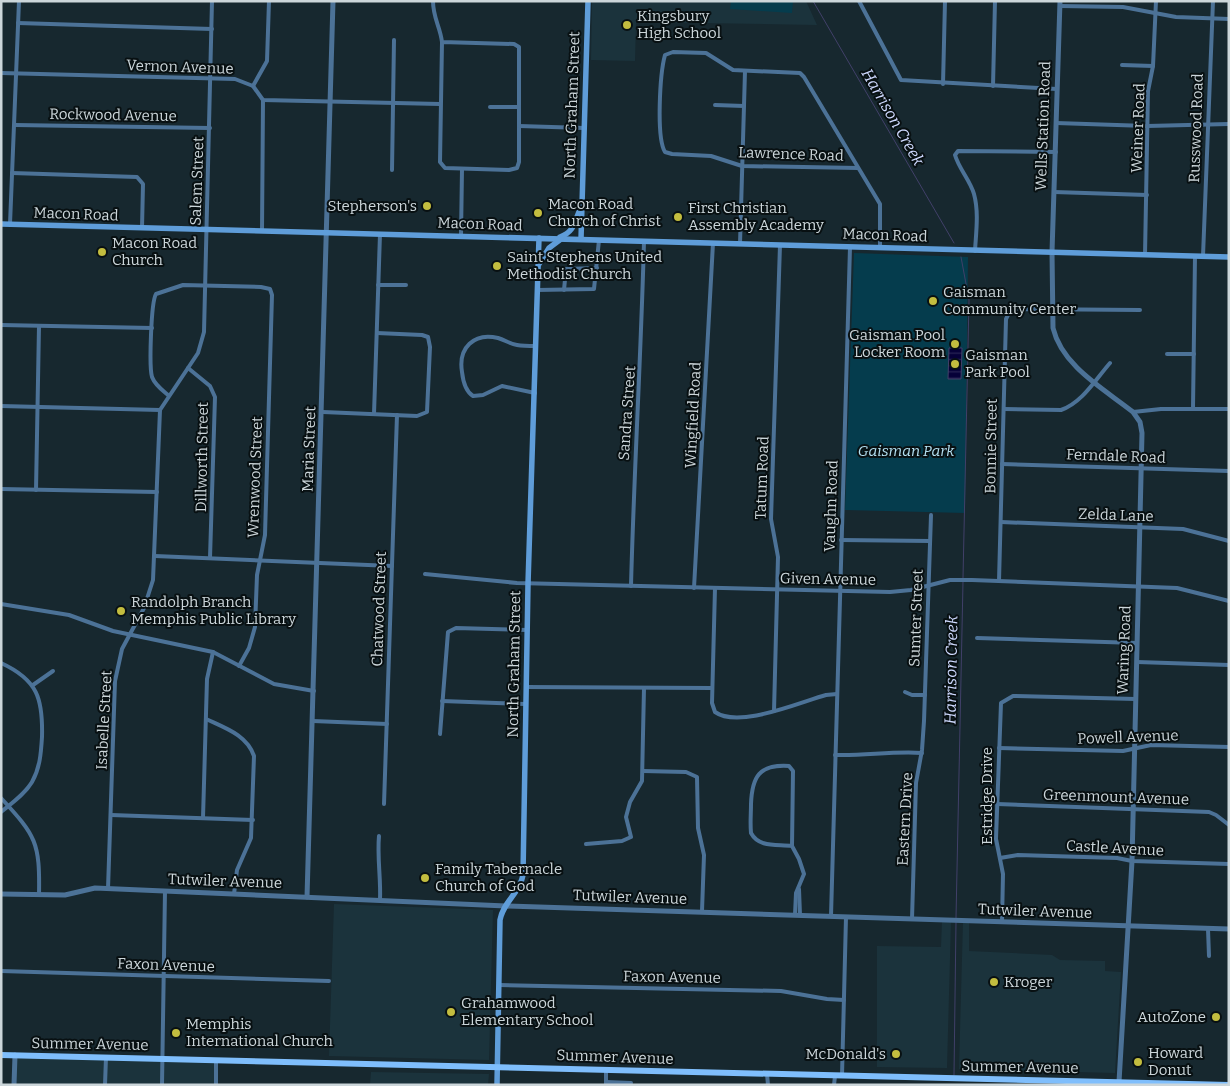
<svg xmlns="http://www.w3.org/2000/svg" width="1230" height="1086" font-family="Bitter,serif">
  <defs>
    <pattern id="water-rules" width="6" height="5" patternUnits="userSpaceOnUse" patternTransform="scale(1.25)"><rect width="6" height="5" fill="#060038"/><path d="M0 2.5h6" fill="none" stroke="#292454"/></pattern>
  </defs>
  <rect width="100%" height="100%" fill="#17282f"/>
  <g fill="#1b333c">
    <path d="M592 1H806L817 25 636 22 635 61 591 60Z"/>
    <path d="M334 904 493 910 489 1060 329 1056Z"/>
    <path d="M942 920 951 921 947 1068 877 1067V946L941 947Z"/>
    <path d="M963 921H969V951L1052 955 1060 960 1105 961V971L1121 972 1115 1073 959 1069Z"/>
    <path d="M15 1055 216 1059V1085H14Z"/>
    <path d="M371 1072 489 1074 488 1085H370Z"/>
  </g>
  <g fill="#053c4d">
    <path d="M731 1H793L792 13 730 9Z"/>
    <path d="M854 253 968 257 965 513 845 510Z"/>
  </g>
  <path fill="url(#water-rules)" stroke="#414069" d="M949 348H962L961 379H948Z"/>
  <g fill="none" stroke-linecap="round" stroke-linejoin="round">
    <g stroke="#414069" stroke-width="1">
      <path d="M813 1 954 243"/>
      <path d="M961 257 969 300 963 578"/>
      <path d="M956 918 963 582"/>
      <path d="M954 1075 956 922"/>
    </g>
    <g stroke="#4c7297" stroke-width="4">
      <path d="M433 1C433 18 440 26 442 42L440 162 445 168 509 170 517 168 519 162V47L514 44 442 42"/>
      <path d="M859 1 901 80 1057 89"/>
      <path d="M1060 6 1123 7 1176 17 1229 19"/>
      <path d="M18 23 212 29"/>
      <path d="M1122 65 1153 66"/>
      <path d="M1 73 235 79 253 86 263 100 440 104"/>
      <path d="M943 84 945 1"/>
      <path d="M253 86 267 61 269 1"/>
      <path d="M993 86 995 1"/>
      <path d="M715 105 744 106"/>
      <path d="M490 107H519"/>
      <path d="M1056 123 1147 126 1229 124"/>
      <path d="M15 125 210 128"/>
      <path d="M519 126 584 128"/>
      <path d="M858 168 742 166 711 156 672 154 665 152C656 137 660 73 665 55L673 52 706 53 733 70 800 73 804 77 880 204V248"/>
      <path d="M392 170 394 40"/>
      <path d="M12 173 137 177 143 184 142 228"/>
      <path d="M1054 192 1147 195"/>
      <path d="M10 224 19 1"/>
      <path d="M262 231 263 100"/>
      <path d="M461 236 462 169"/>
      <path d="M740 244 745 71"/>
      <path d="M975 251C976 233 979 212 974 194 970 180 959 169 955 155L958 151 1056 152"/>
      <path d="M1145 255 1148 91 1153 66 1156 1"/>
      <path d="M1203 256 1213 1"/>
      <path d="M378 285H406"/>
      <path d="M537 290 594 289 599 240"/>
      <path d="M564 290 566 269 597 268"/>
      <path d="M1 325 152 328"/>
      <path d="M1167 354H1194"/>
      <path d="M188 368 210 386 215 397 210 558"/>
      <path d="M535 393 502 386 483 395 473 396C465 391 463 381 462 372 458 348 474 332 498 338 505 340 510 344 517 345 523 346 530 346 536 346"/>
      <path d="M168 395C162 390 155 385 152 377 149 367 151 302 156 294L183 285 261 287 270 289 272 295 265 535 257 575 255 627 249 648 239 666"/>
      <path d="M1 406 160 410"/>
      <path d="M1193 408 1195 256"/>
      <path d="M1004 409 1061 410C1082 403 1096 379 1110 363"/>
      <path d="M323 412 417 416 427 412 430 347 428 337 422 335 377 333"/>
      <path d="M1133 412 1161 409H1229"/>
      <path d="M374 414 380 234"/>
      <path d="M1002 464 1229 471"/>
      <path d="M1 489 157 492"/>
      <path d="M36 490 39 326"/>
      <path d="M1001 522 1183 529 1229 541"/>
      <path d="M841 540 930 541"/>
      <path d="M155 556 392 566"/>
      <path d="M425 574 517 583 890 592 911 590 950 580H972L1177 588 1229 601"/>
      <path d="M999 581 1006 319 1009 313 1020 309 1140 310"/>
      <path d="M631 586C634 471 641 356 644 241"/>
      <path d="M694 588 713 243"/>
      <path d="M715 588 712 703 715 712C739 729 800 702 826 695L837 694"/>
      <path d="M1 604 69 615 113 631 213 652 274 684 314 691"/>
      <path d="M977 638 1137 643"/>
      <path d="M1137 662 1229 665"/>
      <path d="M1 663C38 680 43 699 42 737 41 753 40 768 32 782 25 794 12 803 1 812"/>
      <path d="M33 685 53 671"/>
      <path d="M526 687 712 688"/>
      <path d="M905 692 912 695H925"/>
      <path d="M442 701 525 704"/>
      <path d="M774 711 778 557 771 519 780 245"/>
      <path d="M206 719C225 728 247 735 254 756L251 838 237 870 234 894"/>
      <path d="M313 721 387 724"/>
      <path d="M440 734 448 632 456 628 527 630"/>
      <path d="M999 748 1123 751 1151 745 1229 747"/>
      <path d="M835 755C865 756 892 751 922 753"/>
      <path d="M643 771 686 772 697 777 698 828 704 855 702 911"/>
      <path d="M1 798C36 836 40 842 39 895"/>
      <path d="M384 804 397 415"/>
      <path d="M997 804 1209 812 1216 815 1229 825"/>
      <path d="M111 815 253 820"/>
      <path d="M203 818 207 679 213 652"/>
      <path d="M379 836C377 857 381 878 380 900"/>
      <path d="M586 844 622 841 631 837 626 817 630 802 642 781 644 688"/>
      <path d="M792 846C777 844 759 848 751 833 750 823 751 814 751 804 752 777 759 764 789 766L793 771 792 846 799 859 804 874 796 893 795 915"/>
      <path d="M1000 858 1018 855 1117 858 1132 861 1229 864"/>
      <path d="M108 889 115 681 122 649 144 608 153 580 160 410 198 353 204 332 212 1"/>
      <path d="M799 889 800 915"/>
      <path d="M831 916 850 247"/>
      <path d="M912 919 916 783 922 750 924 721 931 515"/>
      <path d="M1002 922 1003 874 996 839 1001 703 1013 696 1136 699"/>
      <path d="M1208 929 1209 956"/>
      <path d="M1 971 329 981"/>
      <path d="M499 985 781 991 827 999 844 1000"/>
      <path d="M767 1074 768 1085"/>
      <path d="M842 1076 846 917"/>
      <path d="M606 1082 631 1083"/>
      <path d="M105 1085 106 1057"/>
      <path d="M162 1085 165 891"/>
      <path d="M216 1085V1060"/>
      <path d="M606 1085V1070"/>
      <path d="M834 1085 835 1076"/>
    </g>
    <g stroke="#4c7297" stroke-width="5">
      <path d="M1060 1 1052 252 1053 328C1062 366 1104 389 1133 412L1140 422 1142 433 1132 861 1119 1082"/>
      <path d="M1 894 65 895 95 888 506 906 1229 929"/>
      <path d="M307 897 333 1"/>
      <path d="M14 1085 15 1055"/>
    </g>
    <g stroke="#5f9dd9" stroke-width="5.5">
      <path d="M1 224 1229 257"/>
      <path d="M560 237C576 231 574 220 581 208"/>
      <path d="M581 239 588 1"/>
      <path d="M539 264 549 248 561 239"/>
      <path d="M497 1085 500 920C503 902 520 893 523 875L528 584 539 238"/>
    </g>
    <path stroke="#7fbefc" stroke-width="6" d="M1 1055 1229 1085"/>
  </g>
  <g fill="#c3bd3f" stroke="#081012" stroke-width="2">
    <circle cx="627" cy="25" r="5"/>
    <circle cx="427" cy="206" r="5"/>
    <circle cx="538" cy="213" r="5"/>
    <circle cx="678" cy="217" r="5"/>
    <circle cx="102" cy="252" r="5"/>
    <circle cx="497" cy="266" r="5"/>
    <circle cx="933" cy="301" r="5"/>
    <circle cx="955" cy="344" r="5"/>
    <circle cx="955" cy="364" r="5"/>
    <circle cx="121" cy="611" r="5"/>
    <circle cx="425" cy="878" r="5"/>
    <circle cx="994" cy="982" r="5"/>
    <circle cx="451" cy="1012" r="5"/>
    <circle cx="1216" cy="1017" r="5"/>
    <circle cx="176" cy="1033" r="5"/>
    <circle cx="896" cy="1054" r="5"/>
    <circle cx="1138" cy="1062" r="5"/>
  </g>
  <g text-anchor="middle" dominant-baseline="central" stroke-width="4" stroke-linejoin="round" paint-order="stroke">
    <g font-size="15" fill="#ccd6da" stroke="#081012" text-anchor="start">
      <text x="637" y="16">Kingsbury<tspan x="637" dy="17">High School</tspan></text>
      <text x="548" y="204">Macon Road<tspan x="548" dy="17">Church of Christ</tspan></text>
      <text x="417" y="206" text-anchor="end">Stepherson's</text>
      <text x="688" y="208">First Christian<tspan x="688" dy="17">Assembly Academy</tspan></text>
      <text x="112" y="243">Macon Road<tspan x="112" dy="17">Church</tspan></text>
      <text x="507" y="257">Saint Stephens United<tspan x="507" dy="17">Methodist Church</tspan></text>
      <text x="943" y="292">Gaisman<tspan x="943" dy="17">Community Center</tspan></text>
      <text x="945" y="335" text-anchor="end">Gaisman Pool<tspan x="945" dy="17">Locker Room</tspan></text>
      <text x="965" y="355">Gaisman<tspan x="965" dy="17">Park Pool</tspan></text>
      <text x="131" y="602">Randolph Branch<tspan x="131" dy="17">Memphis Public Library</tspan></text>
      <text x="435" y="869">Family Tabernacle<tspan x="435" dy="17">Church of God</tspan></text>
      <text x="1004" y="982">Kroger</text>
      <text x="461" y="1003">Grahamwood<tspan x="461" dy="17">Elementary School</tspan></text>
      <text x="1206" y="1017" text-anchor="end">AutoZone</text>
      <text x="186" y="1024">Memphis<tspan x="186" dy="17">International Church</tspan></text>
      <text x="1148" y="1053">Howard<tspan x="1148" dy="17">Donut</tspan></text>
      <text x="886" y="1054" text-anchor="end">McDonald's</text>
    </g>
    <g font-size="15" fill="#ccd6da" stroke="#081012">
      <text transform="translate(180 67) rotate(2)">Vernon Avenue</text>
      <text transform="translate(572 105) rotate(-88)">North Graham Street</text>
      <text transform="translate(113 115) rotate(1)">Rockwood Avenue</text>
      <text transform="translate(1043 126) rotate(-88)">Wells Station Road</text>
      <text transform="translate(1138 128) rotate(-88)">Weiner Road</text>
      <text transform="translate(1196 128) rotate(-88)">Russwood Road</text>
      <text transform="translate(791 154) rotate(2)">Lawrence Road</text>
      <text transform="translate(197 181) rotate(-88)">Salem Street</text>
      <text transform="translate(76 214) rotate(2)">Macon Road</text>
      <text transform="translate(480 224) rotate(2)">Macon Road</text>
      <text transform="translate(885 235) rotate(2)">Macon Road</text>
      <text transform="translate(627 413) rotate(-86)">Sandra Street</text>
      <text transform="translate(693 415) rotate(-87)">Wingfield Road</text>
      <text transform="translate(991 446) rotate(-89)">Bonnie Street</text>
      <text transform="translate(309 449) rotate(-88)">Maria Street</text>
      <text transform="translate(1116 456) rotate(2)">Ferndale Road</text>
      <text transform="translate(202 457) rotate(-89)">Dillworth Street</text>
      <text transform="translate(255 477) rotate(-88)">Wrenwood Street</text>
      <text transform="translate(762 478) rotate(-88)">Tatum Road</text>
      <text transform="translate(831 506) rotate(-88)">Vaughn Road</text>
      <text transform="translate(1116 515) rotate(2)">Zelda Lane</text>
      <text transform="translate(828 579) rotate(1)">Given Avenue</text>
      <text transform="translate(379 609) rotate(-88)">Chatwood Street</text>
      <text transform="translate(916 618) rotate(-88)">Sumter Street</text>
      <text transform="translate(1124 650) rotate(-88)">Waring Road</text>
      <text transform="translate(514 664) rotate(-89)">North Graham Street</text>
      <text transform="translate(104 720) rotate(-87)">Isabelle Street</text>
      <text transform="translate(1128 737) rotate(-2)">Powell Avenue</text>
      <text transform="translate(987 796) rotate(-90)">Estridge Drive</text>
      <text transform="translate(1116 797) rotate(2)">Greenmount Avenue</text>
      <text transform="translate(905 819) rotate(-87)">Eastern Drive</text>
      <text transform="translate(1115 848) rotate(3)">Castle Avenue</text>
      <text transform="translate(225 881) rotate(2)">Tutwiler Avenue</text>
      <text transform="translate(630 897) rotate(2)">Tutwiler Avenue</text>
      <text transform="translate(1035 911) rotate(2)">Tutwiler Avenue</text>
      <text transform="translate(166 965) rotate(2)">Faxon Avenue</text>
      <text transform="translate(672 977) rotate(1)">Faxon Avenue</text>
      <text transform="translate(90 1044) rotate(1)">Summer Avenue</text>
      <text transform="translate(615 1057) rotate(2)">Summer Avenue</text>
      <text transform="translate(1020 1067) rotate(1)">Summer Avenue</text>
    </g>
    <g font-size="15" font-style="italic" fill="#b3e0f2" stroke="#081012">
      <text x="906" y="451">Gaisman Park</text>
    </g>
    <g font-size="16" font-style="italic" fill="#cfdaff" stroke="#081012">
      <text transform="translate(893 117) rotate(60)">Harrison Creek</text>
      <text transform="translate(951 670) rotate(-89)">Harrison Creek</text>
    </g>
  </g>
  <rect width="1230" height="1086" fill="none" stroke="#ccd6da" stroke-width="5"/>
</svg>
